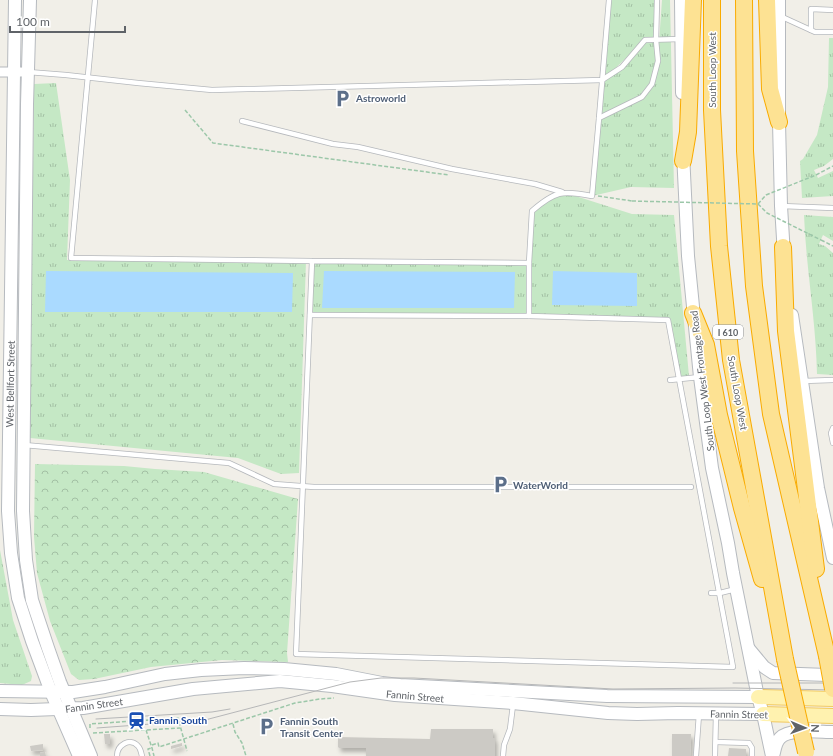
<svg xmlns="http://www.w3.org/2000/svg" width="833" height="756" font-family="Lato,sans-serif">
  <defs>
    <pattern id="grass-tufts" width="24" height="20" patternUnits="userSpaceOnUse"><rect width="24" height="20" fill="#c5e8c5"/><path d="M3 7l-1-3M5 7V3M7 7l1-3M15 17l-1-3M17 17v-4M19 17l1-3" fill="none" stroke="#a3c0a4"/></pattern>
    <pattern id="forest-crowns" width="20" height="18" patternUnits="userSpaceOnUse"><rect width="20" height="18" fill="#c5e8c5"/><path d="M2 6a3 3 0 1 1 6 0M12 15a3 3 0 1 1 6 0" fill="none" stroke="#a3c0a4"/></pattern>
    <filter id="shadow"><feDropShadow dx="2.5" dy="4" stdDeviation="2" flood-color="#0004"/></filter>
  </defs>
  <rect width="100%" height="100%" fill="#f1efe8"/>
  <g fill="url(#grass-tufts)" fill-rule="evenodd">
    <path d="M609 0H657L658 57 662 0H670L674 188 631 187 592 196ZM641 44 622 67 605 78Z"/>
    <path d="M829 38H833V159L824 166 814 170 818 178 833 171V196L802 198 800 161 803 159 817 135 828 87Z"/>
    <path d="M56 83 70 180 67 260 306 261 299 473 281 474 238 458 30 438 34 84Z"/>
    <path d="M563 192 632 214 674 215 689 376 678 378 668 321 529 316 310 315 312 261 529 263 532 211Z"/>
    <path d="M804 215 833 217V241L823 235 819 244 825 246 833 253V375L817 374C816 321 806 268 804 215Z"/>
    <path d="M0 550 13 620 32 676 31 681 22 685 0 683Z"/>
  </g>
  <path fill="url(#forest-crowns)" d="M35 464 124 466 155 469 204 472 298 499 287 653 288 662 222 660 151 667 94 679 79 680 71 674 50 621 37 573 34 537Z"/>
  <g fill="#aadaff">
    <path d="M46 271 293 273 292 312H45Z"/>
    <path d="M324 271 515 272 514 308H322Z"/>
    <path d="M553 271 637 273V306L552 305Z"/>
  </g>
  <g fill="#cccac5" filter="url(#shadow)">
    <path d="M431 729H493V738H495V756H366V748H339L338 747V737L430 739Z"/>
    <path d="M104 734H110V744H105Z"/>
    <path d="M672 734H691L690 756H672Z"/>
    <path d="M182 743V746L171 749V746Z"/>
    <path d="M43 744V750L31 751 30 746Z"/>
    <path d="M729 748 746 749V756H728Z"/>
    <path d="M45 752 46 756H40V753Z"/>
  </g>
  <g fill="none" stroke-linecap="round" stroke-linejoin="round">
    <defs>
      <g id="service">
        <path d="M95 0 71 258 312 261 296 654 733 667 668 320 529 316V263L312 261"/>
        <path d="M780 16 815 32H833"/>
        <path d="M811 30V9L833 10"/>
        <path d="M28 72 66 75 138 83 212 90 602 80 622 67 645 40 681 39"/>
        <path d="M599 118 609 0"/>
        <path d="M242 121 333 144 358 147 452 169 535 184 562 192"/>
        <path d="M781 206 833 208"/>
        <path d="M529 263 532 211C555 191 562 190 592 196L599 118 642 97 652 84 658 61 656 40 657 0"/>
        <path d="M310 315 529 316"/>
        <path d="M670 380 700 377"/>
        <path d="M803 381 833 380"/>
        <path d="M833 428 831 433 833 443"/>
        <path d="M24 445 229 463 274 484 314 487H691"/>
        <path d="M711 593H720L736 589"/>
        <path d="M716 742 749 743 752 748V756"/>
        <path d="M117 756C117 745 130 737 138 746 141 749 141 753 142 756"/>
        <path d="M503 756 504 745 510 729 513 705"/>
        <path d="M696 756 699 714"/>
        <path d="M715 756 716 714"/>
      </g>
      <path id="minor" d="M0 72H21"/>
      <g id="secondary">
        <path d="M15 0 8 511 11 553 18 598 32 641 51 692 79 756"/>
        <path d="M30 0 27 104 23 511 26 560 32 600 48 648 60 682 91 756"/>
        <path d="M681 0 682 93"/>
        <path d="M779 0V122L781 206 784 255"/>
        <path d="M683 153 688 256 700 377 712 468 728 543 733 573 758 697 763 714 772 756"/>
        <path d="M792 315 818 488 833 558"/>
        <path d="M749 649 764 667 773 673 827 675 833 674"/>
        <path d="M0 691 73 692 105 687 165 674 201 670 244 668 284 669 336 674 382 683 400 685 607 696 758 697"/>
        <path d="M0 709 31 710 83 708 193 689 280 681 332 686 395 695 513 703 608 713 637 714 678 713 763 714"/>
        <path d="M773 756C775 750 775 743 780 738 790 728 819 732 833 732"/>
      </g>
      <g id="primary">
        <path d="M758 697 833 699"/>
        <path d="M763 714 833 716"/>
      </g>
      <g id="motorway">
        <path d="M712 0V110L719 246 731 360 785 659"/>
        <path d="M744 0 745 151 754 286 771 414 827 656"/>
        <path d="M767 0 770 89 779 122"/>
        <path d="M683 161 688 132 693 0"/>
        <path d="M783 247 786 331 816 569"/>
        <path d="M693 313 706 345 719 415 742 508 762 579"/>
      </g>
    </defs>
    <use href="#service" stroke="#b5b8bc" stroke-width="6"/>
    <use href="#minor" stroke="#b5b8bc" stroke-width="11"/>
    <use href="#secondary" stroke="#b6babf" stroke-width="14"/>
    <use href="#primary" stroke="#f2c960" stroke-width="16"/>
    <use href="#motorway" stroke="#f9ab00" stroke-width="18"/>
    <g stroke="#9cc7a9" stroke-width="1.5" stroke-dasharray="4 2" stroke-linecap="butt">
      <path d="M185 110 213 143 449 175"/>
      <path d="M816 175 833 166"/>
      <path d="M598 196 632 201"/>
      <path d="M821 240 833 246"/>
      <path d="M233 724 235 732 242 743 246 756"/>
      <path d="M90 728V724L178 718 187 751"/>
      <path d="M146 730 152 748 154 756"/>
      <path d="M93 733 180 728"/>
      <path d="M152 745 158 743 159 747 295 703 320 699 334 698"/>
      <path d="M150 756 148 749 152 748"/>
    </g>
    <use href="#service" stroke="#fff" stroke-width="4.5"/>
    <use href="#minor" stroke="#fff" stroke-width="9"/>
    <use href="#secondary" stroke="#fff" stroke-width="12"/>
    <use href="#primary" stroke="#fff2af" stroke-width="14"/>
    <use href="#motorway" stroke="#fde293" stroke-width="16"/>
    <g stroke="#b6b7b8" stroke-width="1">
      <path d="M733 683H833"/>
      <path d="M96 719 212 712 230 709"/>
      <path d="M97 728 205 720 350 682 381 678H414L613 689 735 688 833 690"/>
    </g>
    <defs>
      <g id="motorway-bridge">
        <path d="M827 656 833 689"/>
        <path d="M785 659 806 752"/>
      </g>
    </defs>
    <use href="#motorway-bridge" stroke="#f9ab00" stroke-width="18" stroke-linecap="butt"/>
    <g stroke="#9cc7a9" stroke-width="1.5" stroke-dasharray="4 2" stroke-linecap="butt">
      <path d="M632 201 758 204 767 213 821 240"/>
      <path d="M758 204 766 195 816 175"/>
    </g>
    <use href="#motorway-bridge" stroke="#fde293" stroke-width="16"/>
  </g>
  <defs>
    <symbol id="parking-bare" viewBox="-9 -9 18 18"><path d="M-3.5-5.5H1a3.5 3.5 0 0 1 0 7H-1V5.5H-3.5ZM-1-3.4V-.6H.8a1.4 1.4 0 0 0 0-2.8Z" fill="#5c6f8a" stroke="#fff" stroke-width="2.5" paint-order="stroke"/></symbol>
    <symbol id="station-bare" viewBox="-9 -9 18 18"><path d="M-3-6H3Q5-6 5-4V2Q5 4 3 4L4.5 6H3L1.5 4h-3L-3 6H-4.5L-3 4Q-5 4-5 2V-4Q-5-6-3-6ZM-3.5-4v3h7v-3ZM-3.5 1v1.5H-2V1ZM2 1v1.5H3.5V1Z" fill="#1a4fb4" stroke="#fff" stroke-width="2.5" paint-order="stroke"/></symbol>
  </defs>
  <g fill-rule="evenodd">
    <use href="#parking-bare" x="330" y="86" width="25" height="25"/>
    <use href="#parking-bare" x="488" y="472" width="25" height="25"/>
    <use href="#station-bare" x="124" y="708" width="25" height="25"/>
    <use href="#parking-bare" x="254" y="714" width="25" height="25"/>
  </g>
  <g text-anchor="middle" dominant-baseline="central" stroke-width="3" stroke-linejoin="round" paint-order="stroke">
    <rect fill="#fff" stroke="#8f9295" stroke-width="1" x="713" y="325" width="30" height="14" rx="3"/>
    <g font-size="9" font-weight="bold" fill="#5f6368">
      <text x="728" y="332">I 610</text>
    </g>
    <g font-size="10" fill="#5f6368" stroke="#fff">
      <text transform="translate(712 70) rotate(-90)">South Loop West</text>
      <text transform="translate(702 381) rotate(-97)">South Loop West Frontage Road</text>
      <text transform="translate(10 384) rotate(-89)">West Bellfort Street</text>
      <text transform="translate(738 393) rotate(80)">South Loop West</text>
      <text transform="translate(415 696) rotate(5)">Fannin Street</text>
      <text transform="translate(94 705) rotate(-8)">Fannin Street</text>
      <text transform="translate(739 714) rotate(1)">Fannin Street</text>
    </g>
    <g font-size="10" font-weight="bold" fill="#4e5e75" stroke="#fff" text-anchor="start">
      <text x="356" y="98">Astroworld</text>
      <text x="513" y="485">WaterWorld</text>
      <text x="280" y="721">Fannin South<tspan x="280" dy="12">Transit Center</tspan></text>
    </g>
    <g font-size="10" font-weight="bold" fill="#164399" stroke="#fff" text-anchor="start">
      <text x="149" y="720">Fannin South</text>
    </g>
  </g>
  <g transform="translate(805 728) rotate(92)" stroke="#ffffff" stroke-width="3" paint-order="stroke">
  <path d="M0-3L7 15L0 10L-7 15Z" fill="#5f6368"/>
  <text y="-6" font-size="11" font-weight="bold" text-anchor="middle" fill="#5f6368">N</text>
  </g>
  <path d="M10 26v6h115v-6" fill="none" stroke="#5f6368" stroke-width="2"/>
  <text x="16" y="26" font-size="12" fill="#5f6368" stroke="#ffffff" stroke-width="3" paint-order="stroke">100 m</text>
</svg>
